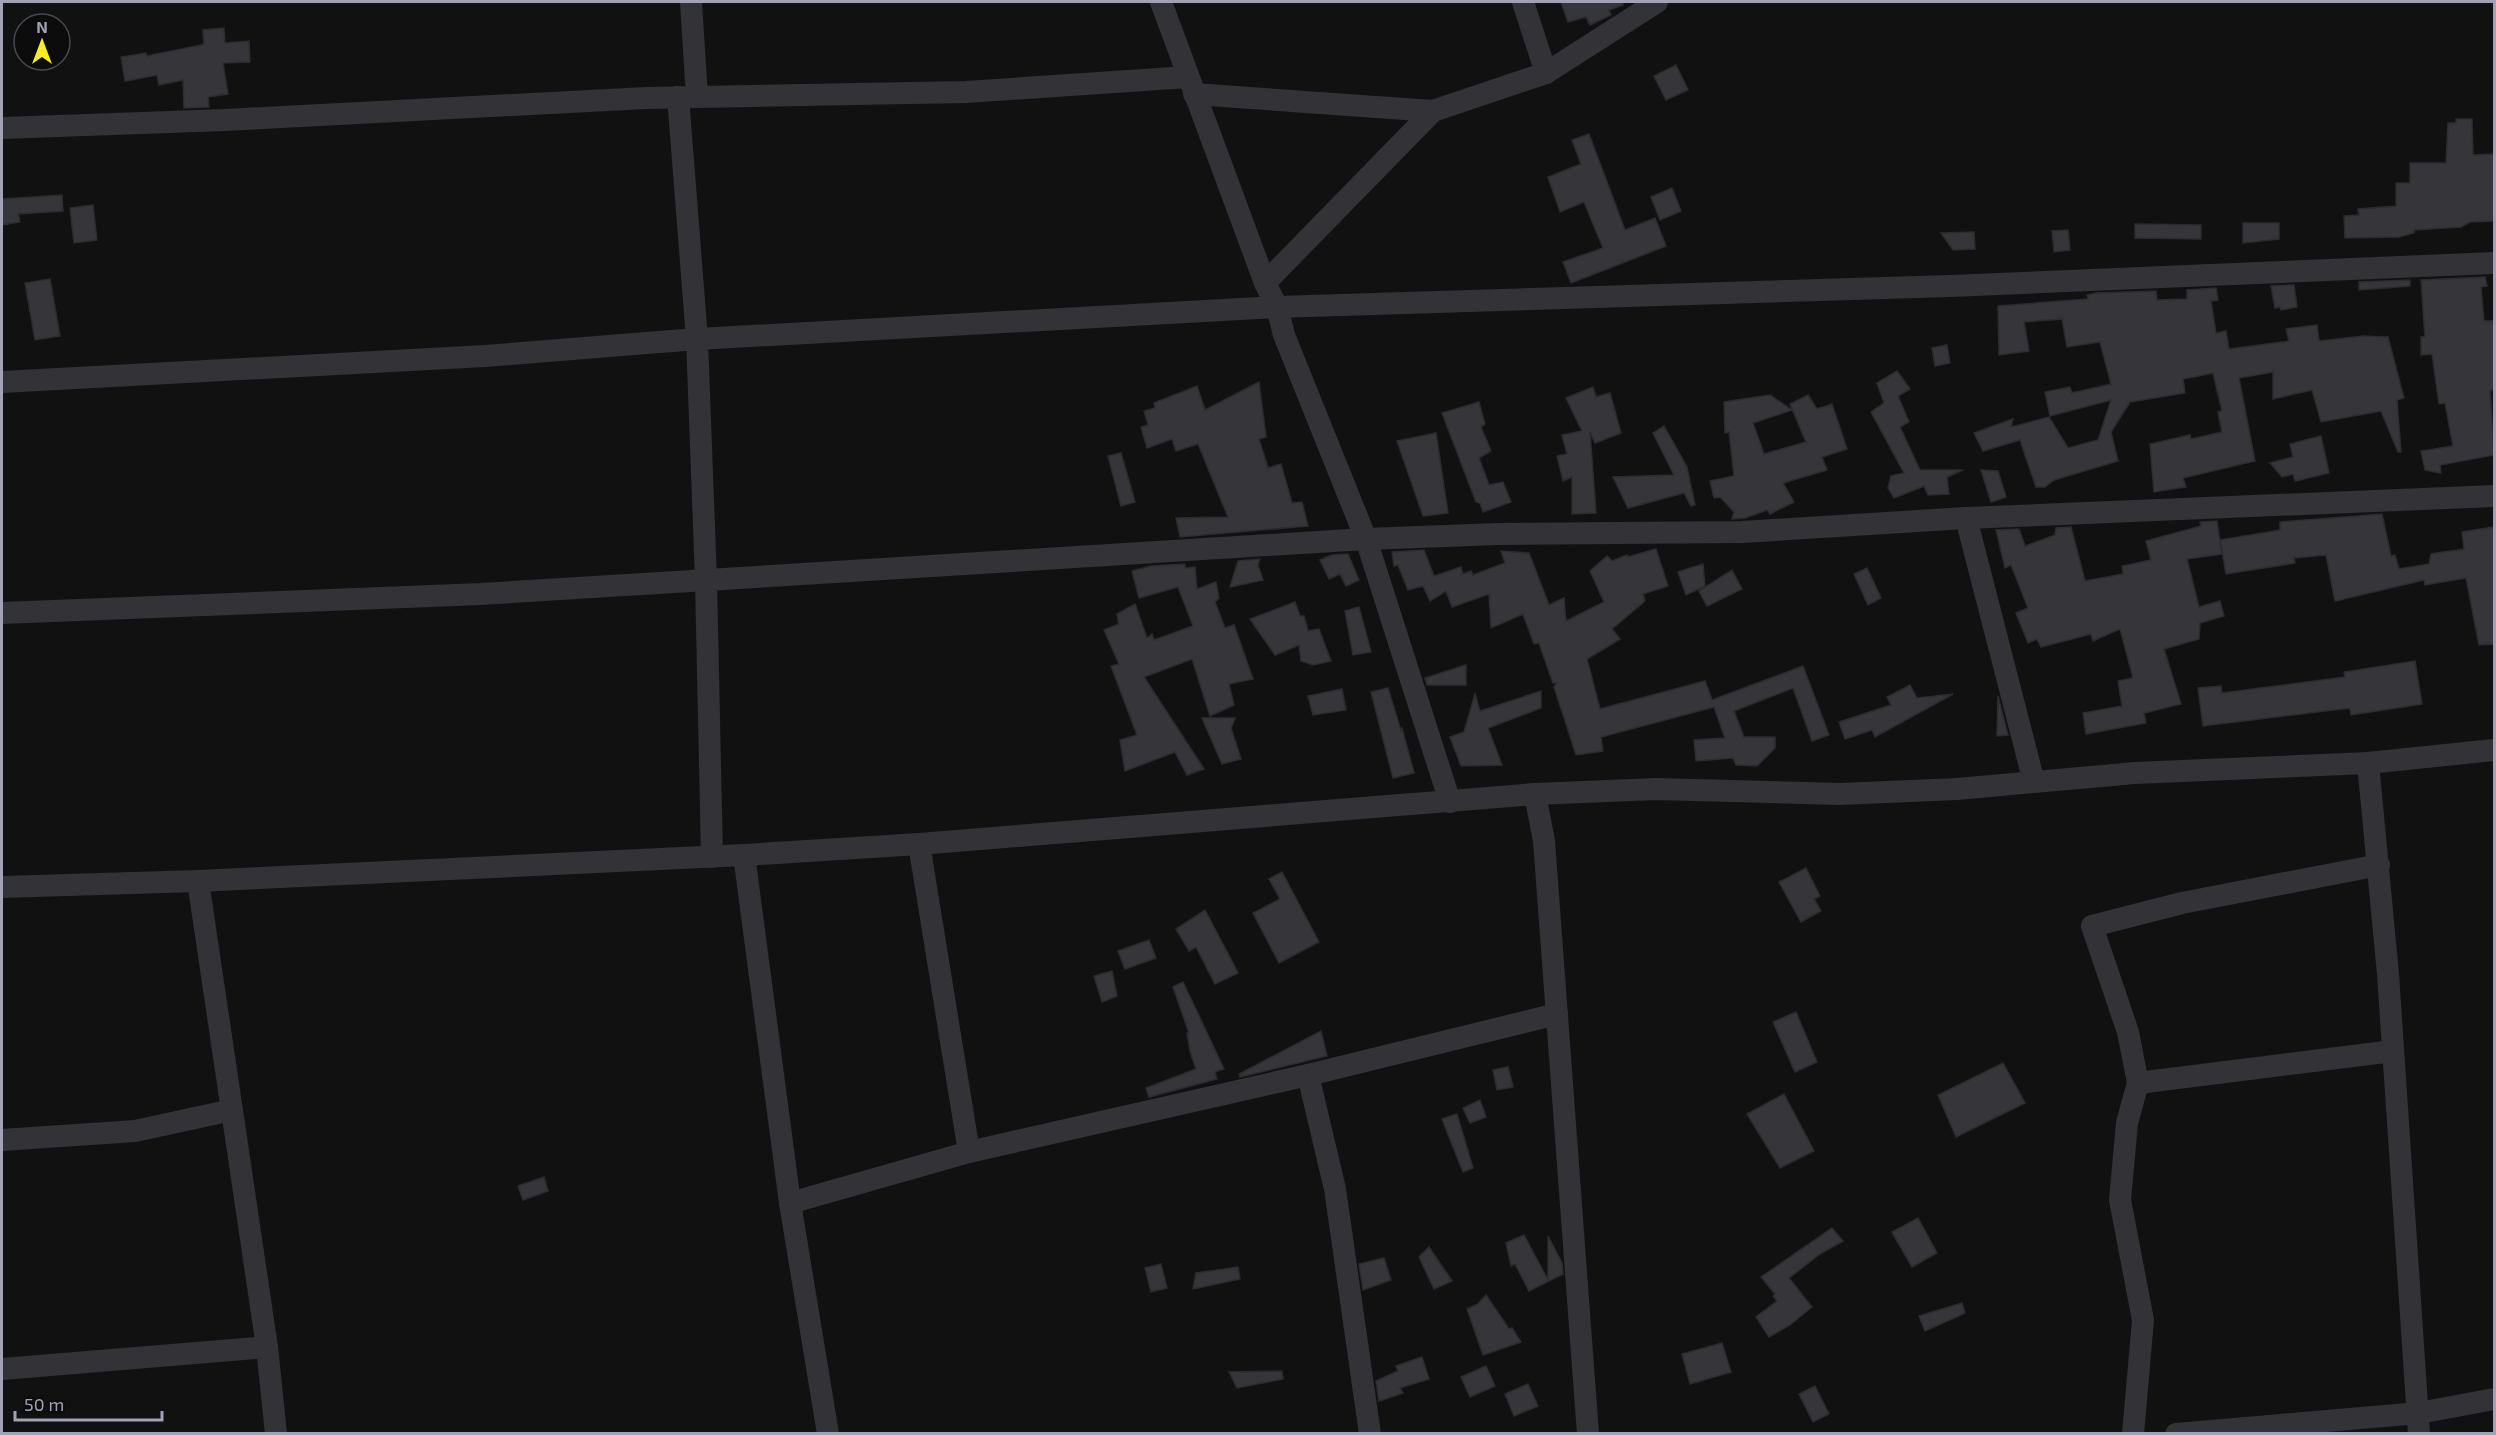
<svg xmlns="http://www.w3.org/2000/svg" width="2496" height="1435" font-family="'Exo 2',sans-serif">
  <rect width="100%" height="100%" fill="#111112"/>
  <g fill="#36363a" stroke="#2c2b2e" stroke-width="1.5">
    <path d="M1561 2H1623V5L1609 10 1611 15 1590 25 1586 17 1568 22Z"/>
    <path d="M224 28 225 43 249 41 250 62 223 63 228 94 208 97 209 107 184 108 183 80 159 85 157 75 125 81 121 57 146 53 147 56 201 45 204 44 203 30Z"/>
    <path d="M1676 65 1688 90 1666 100 1654 76Z"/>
    <path d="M2456 119H2472L2473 155 2494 154V221L2470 222 2461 227 2414 230V233L2399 237 2345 238 2344 216 2359 215 2358 209 2396 206V183H2410V163H2446L2448 123H2456Z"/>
    <path d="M1589 134 1625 230 1655 218 1666 246 1571 283 1563 262 1603 248 1584 202 1560 212 1548 177 1581 164 1572 140Z"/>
    <path d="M1672 188 1681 211 1660 220 1651 197Z"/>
    <path d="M62 195 63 211 18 214 20 222 2 225V199Z"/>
    <path d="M93 205 97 240 74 243 70 208Z"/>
    <path d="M2243 223H2279V239L2243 243Z"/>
    <path d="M2135 224 2201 225V239L2135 238Z"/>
    <path d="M2068 230 2070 250 2054 252 2052 231Z"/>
    <path d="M1974 232 1975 249 1953 250 1941 233Z"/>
    <path d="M2485 277 2487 286 2481 287 2484 321H2493L2494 329V389L2490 391 2494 455 2440 465 2441 473 2425 470 2421 451 2453 446 2445 403 2439 404 2432 354 2421 355V337H2425L2421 280Z"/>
    <path d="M50 279 60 336 35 340 25 283Z"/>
    <path d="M2410 280V286L2359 290V282Z"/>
    <path d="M2294 285 2297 307 2281 310 2280 307 2275 308 2271 286Z"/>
    <path d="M2216 288 2218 300 2211 301 2216 333 2226 331 2229 349 2289 341 2286 329 2317 325 2319 341 2364 336 2388 337 2404 398 2397 400 2401 452H2398L2381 411 2321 422 2312 390 2273 399V372L2239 378 2255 461 2183 478 2186 487 2154 492 2150 444 2190 435 2191 439 2222 432 2218 412 2222 411 2213 373 2183 379 2185 393 2130 402 2111 432 2118 461 2054 480 2045 487H2036L2020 440 1983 451 1974 433 2013 419 2011 427 2049 417 2068 448 2098 440 2111 400 2050 416 2045 392 2070 387 2072 393 2111 384 2100 342 2067 347 2062 319 2024 322 2029 351 1999 355 1998 306 2088 299 2087 295 2096 293 2156 291 2157 300 2187 299V290Z"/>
    <path d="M1947 345 1950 363 1935 366 1932 348Z"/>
    <path d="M1897 371 1910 389 1898 396 1909 422 1900 427 1920 470H1963L1947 477 1949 494 1928 495 1924 486 1894 498 1888 488 1891 476 1904 473 1871 412 1884 403 1877 383Z"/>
    <path d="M1259 382 1266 437 1259 439 1268 468 1281 464 1292 503 1302 502 1308 526 1180 537 1176 518 1228 517 1198 444 1176 451 1172 439 1147 448 1141 427 1148 425 1144 411 1155 408 1154 403 1197 386 1205 410Z"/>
    <path d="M1593 387 1596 397 1610 393 1621 433 1595 443 1590 432 1596 513 1572 514V477L1563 481 1557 456 1567 454 1562 435 1582 431 1566 398Z"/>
    <path d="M1770 395 1792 410 1753 423 1764 454 1806 442 1790 404 1808 395 1817 409 1832 404 1847 449 1822 457 1827 470 1783 483 1794 502 1770 514 1767 510 1745 518 1732 519 1734 512 1720 497 1714 498 1710 481 1734 476 1729 432 1725 433 1724 402Z"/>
    <path d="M1479 402 1485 424 1481 427 1491 451 1479 458 1489 485 1503 482 1511 502 1483 512 1480 503 1476 502 1442 413Z"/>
    <path d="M1664 426 1687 467 1695 505 1691 506 1684 493 1628 508 1613 477 1674 475 1653 433Z"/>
    <path d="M1436 433 1448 513 1423 516 1397 441Z"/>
    <path d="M2321 436 2329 473 2295 481 2293 474 2282 477 2270 463 2293 457 2290 444Z"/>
    <path d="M1121 453 1135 502 1121 506 1108 456Z"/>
    <path d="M1981 470 1998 471 2006 497 1991 502Z"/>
    <path d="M2382 514 2391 556 2395 555 2399 569 2429 564 2431 554 2464 549 2462 532 2494 527V644L2479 645 2466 578 2425 585 2424 580 2335 601 2326 555 2294 558 2295 563 2226 574 2220 540 2280 530V522Z"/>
    <path d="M2217 521 2222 554 2187 559 2199 607 2220 601 2224 616 2200 623 2199 639 2164 649 2181 704 2144 713 2146 723 2086 734 2083 713 2122 706 2118 681 2133 678 2120 629 2093 641 2091 634 2041 647 2037 639 2028 643 2016 613 2028 608 2011 565 2005 568 1996 530 2019 529 2025 546 2055 535 2056 528 2071 527 2085 581 2123 574 2122 566 2151 560 2146 541 2201 526 2200 522Z"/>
    <path d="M1656 549 1668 586 1643 594 1645 601 1612 629 1620 639 1587 659 1600 709 1705 681 1712 700 1803 666 1829 735 1812 741 1793 688 1734 711 1744 737H1775V748L1757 766 1736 765 1733 758 1696 761 1694 740 1725 738 1714 707 1601 737 1603 751 1576 755 1554 687 1557 683H1553L1539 643 1534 644 1523 614 1491 628 1489 594 1452 607 1446 591 1430 601 1423 586 1408 590 1398 565 1394 566 1392 552 1424 550 1434 576 1461 567 1463 574 1471 571 1473 575 1505 563 1501 551 1529 553 1549 605 1564 598 1566 621 1604 602 1590 571 1607 556 1612 561 1627 555 1628 557Z"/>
    <path d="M1348 554 1359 580 1346 586 1340 574 1329 579 1320 560 1332 555Z"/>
    <path d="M1260 559 1258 565 1263 580 1230 587 1238 561Z"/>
    <path d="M1185 564V568L1195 567 1197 589 1216 582 1219 598 1215 602 1225 628 1234 625 1253 679 1229 684 1234 705 1210 716 1192 659 1144 677 1204 769 1187 775 1175 752 1125 771 1120 740 1137 735 1111 666 1119 664 1104 630 1119 624 1117 614 1135 604 1147 638 1152 634 1154 640 1193 626 1178 587 1139 598 1132 571 1151 566Z"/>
    <path d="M1703 564 1705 586 1686 595 1678 572Z"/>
    <path d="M1867 568 1881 598 1868 605 1854 574Z"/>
    <path d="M1732 570 1742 589 1707 606 1699 591Z"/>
    <path d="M1295 602 1300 616H1304L1308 631 1319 629 1331 661 1313 665 1301 661 1299 645 1275 655 1250 619Z"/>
    <path d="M1359 607 1371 652 1353 655 1345 611Z"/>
    <path d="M2415 661 2422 704 2351 715 2350 708 2203 726 2198 688 2221 686 2222 693 2345 677 2344 672Z"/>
    <path d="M1466 665V685H1427L1425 678Z"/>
    <path d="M1910 685 1917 698 1953 694 1875 737 1872 730 1845 739 1839 722 1891 705 1887 697Z"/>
    <path d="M1388 688 1401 731 1402 728 1414 773 1393 778 1371 692Z"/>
    <path d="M1342 689 1346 710 1313 715 1308 696Z"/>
    <path d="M1541 691V708L1488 728 1502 765 1461 766 1450 737 1464 732 1475 694 1480 711Z"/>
    <path d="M1998 696 2008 735 1997 736Z"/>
    <path d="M1202 718H1235L1231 728 1241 759 1222 764Z"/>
    <path d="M1806 868 1820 896 1814 899 1821 911 1801 922 1779 882Z"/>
    <path d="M1282 872 1319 942 1279 963 1253 913 1280 899 1269 879Z"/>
    <path d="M1205 910 1238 973 1215 984 1196 947 1189 951 1176 929Z"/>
    <path d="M1149 940 1156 958 1125 969 1118 951Z"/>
    <path d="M1112 971 1117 996 1102 1002 1094 976Z"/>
    <path d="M1183 982 1224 1069 1215 1072 1217 1079 1149 1097 1146 1088 1196 1069 1190 1051 1187 1033H1189L1173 987Z"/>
    <path d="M1796 1012 1817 1062 1795 1072 1773 1022Z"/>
    <path d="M1321 1031 1327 1056 1240 1077 1239 1074Z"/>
    <path d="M2003 1063 2025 1103 1956 1137 1938 1095Z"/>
    <path d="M1508 1067 1513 1087 1497 1090 1493 1070Z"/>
    <path d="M1784 1094 1814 1151 1780 1168 1747 1114Z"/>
    <path d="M1480 1100 1486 1117 1470 1123 1463 1108Z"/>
    <path d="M1457 1114 1473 1168 1463 1172 1442 1119Z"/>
    <path d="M544 1177 548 1191 523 1200 518 1186Z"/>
    <path d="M1918 1218 1937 1253 1912 1267 1892 1232Z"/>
    <path d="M1832 1228 1843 1241 1820 1254 1789 1278 1812 1307 1790 1325 1769 1337 1756 1317 1777 1301 1773 1296 1775 1294 1761 1277Z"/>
    <path d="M1524 1235 1548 1280V1236L1562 1263 1563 1274 1529 1291 1515 1264 1511 1266 1506 1243Z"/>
    <path d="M1429 1247 1452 1281 1434 1289 1419 1257Z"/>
    <path d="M1384 1258 1391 1280 1363 1290 1359 1264Z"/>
    <path d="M1161 1264 1167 1288 1151 1292 1145 1268Z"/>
    <path d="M1238 1267 1240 1279 1193 1289 1196 1273Z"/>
    <path d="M1486 1295 1509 1329 1512 1328 1521 1342 1483 1355 1467 1309 1478 1304Z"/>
    <path d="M1962 1303 1965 1313 1925 1331 1919 1316Z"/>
    <path d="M1722 1343 1731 1372 1690 1384 1682 1354Z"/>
    <path d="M1422 1357 1429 1379 1400 1388 1403 1393 1379 1401 1376 1381 1398 1371 1396 1366Z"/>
    <path d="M1486 1366 1495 1386 1470 1397 1461 1377Z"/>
    <path d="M1282 1371 1283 1379 1237 1388 1229 1372Z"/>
    <path d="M1528 1384 1538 1406 1514 1416 1505 1394Z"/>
    <path d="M1815 1386 1829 1414 1813 1422 1799 1394Z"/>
  </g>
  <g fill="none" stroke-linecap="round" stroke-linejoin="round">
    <g stroke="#323237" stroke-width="22">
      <path d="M691 2 697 97"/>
      <path d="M1161 2 1265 283 1277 307 1284 335 1366 539 1450 802"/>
      <path d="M1523 2 1546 73"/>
      <path d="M1194 94 1433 111 1546 73 1657 2"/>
      <path d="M678 97 697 339 706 580 712 857"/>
      <path d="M2 128 225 120 646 98 966 92 1188 77"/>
      <path d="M1265 283 1433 111"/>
      <path d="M2 382 485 356 697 339 1277 307 1950 286 2494 263"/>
      <path d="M1966 518 2034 782"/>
      <path d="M2 613 481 594 1366 539 1498 534 1742 532 1966 518 2494 496"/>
      <path d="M2368 763 2388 974 2419 1434"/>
      <path d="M1535 794 1544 841 1588 1434"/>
      <path d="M919 844 969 1152"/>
      <path d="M744 855 790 1203 828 1434"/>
      <path d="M198 881 267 1347 276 1434"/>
      <path d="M2 887 198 881 744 855 919 844 1535 794 1656 789 1840 794 1957 789 2135 773 2368 763 2494 750"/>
      <path d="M1308 1075 1335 1189 1370 1434"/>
      <path d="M2138 1083 2393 1051"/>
      <path d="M2 1140 135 1131 232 1110"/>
      <path d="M790 1203 969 1152 1308 1075 1557 1014"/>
      <path d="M2 1369 267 1347"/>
      <path d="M2133 1434 2143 1320 2120 1200 2127 1123 2138 1083 2128 1032 2092 926 2182 903 2379 865"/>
      <path d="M2176 1434 2419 1413 2494 1399"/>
    </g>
  </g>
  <rect width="2496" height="1435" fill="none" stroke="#a1a2b4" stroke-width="6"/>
  <g transform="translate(42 42)"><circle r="28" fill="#0c0c0d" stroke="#484850" stroke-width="1.5"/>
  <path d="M0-4.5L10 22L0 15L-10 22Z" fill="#f8ec23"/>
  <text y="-9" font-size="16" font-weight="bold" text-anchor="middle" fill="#a1a2b4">N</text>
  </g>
  <path d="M15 1411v9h147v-9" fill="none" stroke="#a1a2b4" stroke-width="3"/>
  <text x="24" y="1411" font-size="18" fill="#a1a2b4" stroke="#0c0c0d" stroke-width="4.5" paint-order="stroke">50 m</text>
</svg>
